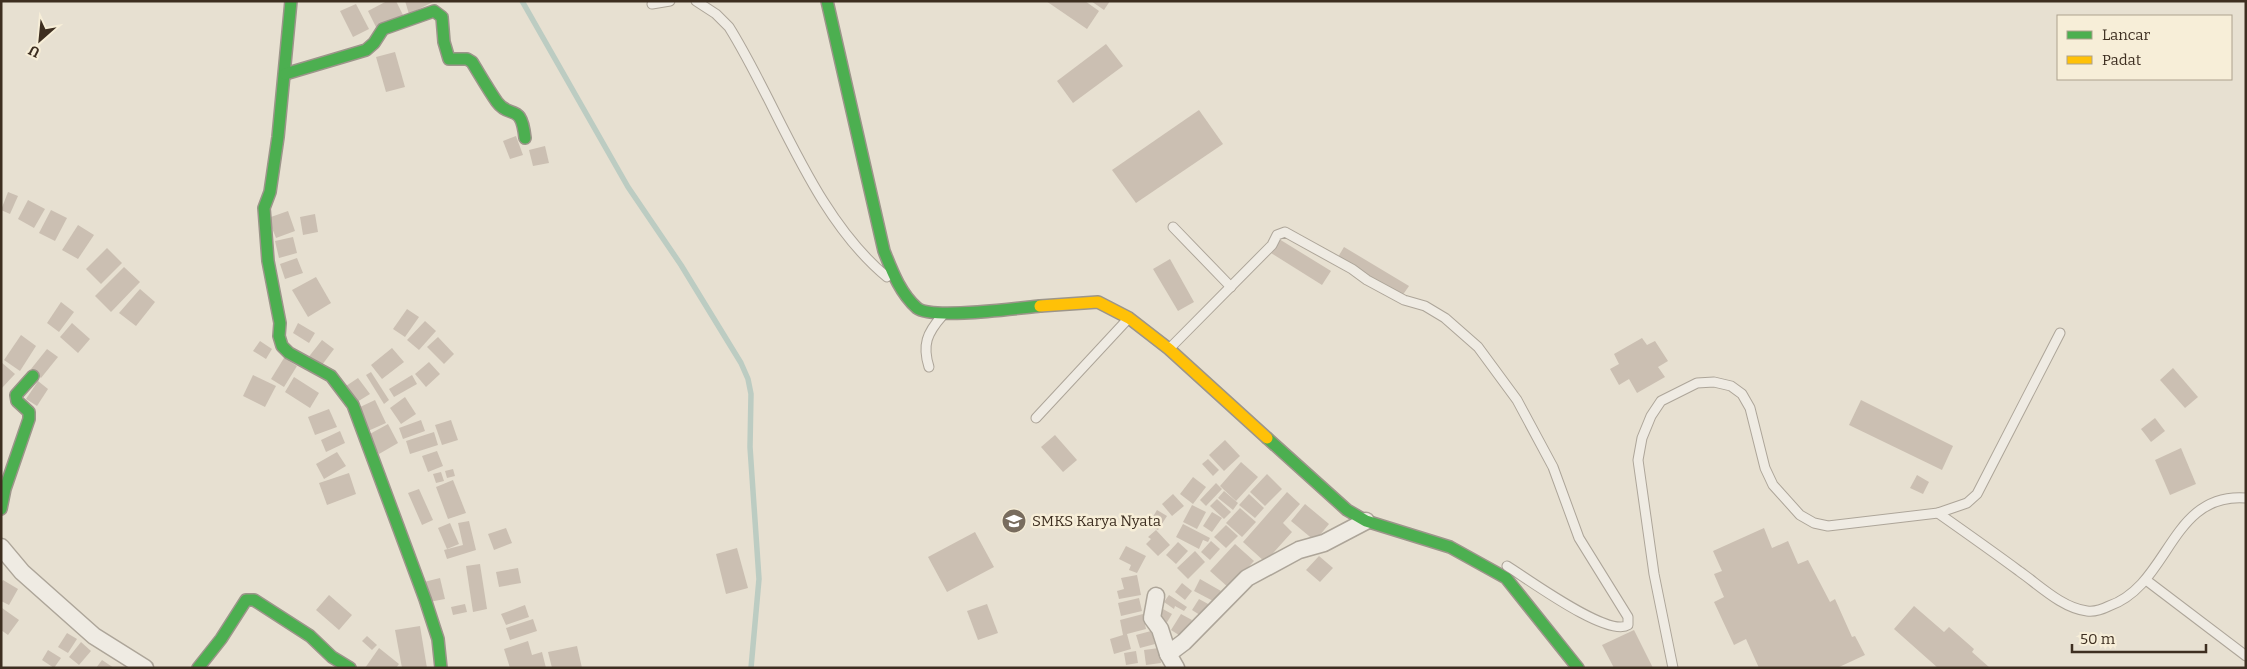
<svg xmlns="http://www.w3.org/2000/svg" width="2247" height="669" font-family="Bitter,serif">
  <rect width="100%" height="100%" fill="#e7e0d1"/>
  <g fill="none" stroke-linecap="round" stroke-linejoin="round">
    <path stroke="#bcccc2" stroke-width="5.5" d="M522 1 628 187 681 265 741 363 748 379 751 394 750 447 759 579 751 668"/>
  </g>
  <g fill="#cbbfb2">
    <path d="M387 1H396L403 15 377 29 368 11Z"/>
    <path d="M405 1H435L409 14Z"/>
    <path d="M1046 1H1085L1099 11 1087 29Z"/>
    <path d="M1091 1H1110L1104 10Z"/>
    <path d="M356 4 369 29 353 37 340 11Z"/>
    <path d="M1106 44 1123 66 1073 103 1057 81Z"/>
    <path d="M395 52 405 87 386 92 376 57Z"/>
    <path d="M1199 110 1223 144 1136 203 1112 170Z"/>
    <path d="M516 136 523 155 510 159 503 141Z"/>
    <path d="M545 146 549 163 533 166 529 150Z"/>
    <path d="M8 192 18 196 10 214 1 210Z"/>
    <path d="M28 200 45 209 34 228 18 219Z"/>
    <path d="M51 210 67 218 55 241 39 233Z"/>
    <path d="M288 211 295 231 276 238 268 218Z"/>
    <path d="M315 214 318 232 303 235 300 217Z"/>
    <path d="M78 225 94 235 78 259 62 250Z"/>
    <path d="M293 237 297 253 279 258 275 241Z"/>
    <path d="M1279 239 1331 271 1322 285 1271 253Z"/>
    <path d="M1344 247 1409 286 1402 296 1338 257Z"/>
    <path d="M107 248 122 263 101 284 86 269Z"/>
    <path d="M297 258 303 273 285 279 280 264Z"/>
    <path d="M1170 259 1194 302 1178 311 1153 269Z"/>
    <path d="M124 267 140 282 111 312 95 296Z"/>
    <path d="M316 277 331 303 308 317 292 290Z"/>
    <path d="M140 289 155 302 136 326 119 313Z"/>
    <path d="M61 302 74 312 59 332 47 323Z"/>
    <path d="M407 309 419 317 405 337 393 329Z"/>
    <path d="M425 321 436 331 419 350 407 340Z"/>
    <path d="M72 323 90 339 78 353 60 337Z"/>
    <path d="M298 323 315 333 309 343 293 333Z"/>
    <path d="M21 335 36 346 20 371 4 360Z"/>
    <path d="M438 337 454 354 444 364 427 347Z"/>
    <path d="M1642 338 1647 345 1655 341 1668 361 1658 367 1665 377 1637 393 1629 379 1619 385 1610 369 1619 364 1614 354Z"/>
    <path d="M322 340 334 349 319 369 307 359Z"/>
    <path d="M260 341 272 349 266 359 253 351Z"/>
    <path d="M392 348 404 362 382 379 371 365Z"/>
    <path d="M47 349 58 357 41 378 31 369Z"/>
    <path d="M284 358 297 366 284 387 271 379Z"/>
    <path d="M1 362 15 374 1 389Z"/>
    <path d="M429 362 440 374 426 387 415 374Z"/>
    <path d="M2173 368 2198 397 2185 408 2160 380Z"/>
    <path d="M371 372 389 400 384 404 366 375Z"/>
    <path d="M253 375 276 386 265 407 243 396Z"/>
    <path d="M412 375 417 384 394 397 389 389Z"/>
    <path d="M294 377 319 393 310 408 285 392Z"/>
    <path d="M358 378 370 394 357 402 346 386Z"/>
    <path d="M38 381 48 389 37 406 26 399Z"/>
    <path d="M405 397 416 414 401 424 390 408Z"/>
    <path d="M375 400 386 423 368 431 358 408Z"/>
    <path d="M1861 400 1953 446 1942 470 1849 425Z"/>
    <path d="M329 409 337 427 315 435 308 417Z"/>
    <path d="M2155 418 2165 431 2151 442 2141 429Z"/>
    <path d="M421 420 425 431 403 439 399 428Z"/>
    <path d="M451 420 458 440 442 445 435 425Z"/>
    <path d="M388 424 398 443 379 454 368 435Z"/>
    <path d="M340 431 345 443 326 452 321 440Z"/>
    <path d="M434 432 438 445 410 454 406 441Z"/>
    <path d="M1055 435 1077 460 1063 472 1041 447Z"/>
    <path d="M1225 440 1240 456 1224 471 1209 455Z"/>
    <path d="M2181 448 2196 484 2170 495 2155 460Z"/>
    <path d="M437 451 443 466 428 472 422 456Z"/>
    <path d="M337 452 346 466 324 479 316 464Z"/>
    <path d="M1208 459 1219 470 1213 476 1202 464Z"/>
    <path d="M1241 462 1258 477 1236 501 1220 486Z"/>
    <path d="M453 469 455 476 447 478 445 471Z"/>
    <path d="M441 472 444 481 436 483 433 474Z"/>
    <path d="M349 473 356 494 327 505 319 483Z"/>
    <path d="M1267 474 1282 489 1265 506 1250 492Z"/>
    <path d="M1917 475 1929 482 1923 494 1910 488Z"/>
    <path d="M1193 477 1206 487 1193 504 1180 494Z"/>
    <path d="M453 480 466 513 448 519 436 487Z"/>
    <path d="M1216 483 1222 489 1206 506 1200 500Z"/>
    <path d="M419 489 433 520 422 525 408 493Z"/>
    <path d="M1224 491 1238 503 1233 510 1218 498Z"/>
    <path d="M1287 492 1300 504 1283 523 1292 532 1265 562 1243 542Z"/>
    <path d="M1173 494 1184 506 1172 516 1162 504Z"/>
    <path d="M1249 494 1264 508 1255 518 1239 505Z"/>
    <path d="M1217 499 1231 512 1224 519 1210 506Z"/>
    <path d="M1305 504 1329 524 1315 541 1291 521Z"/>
    <path d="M1192 505 1206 512 1197 529 1183 522Z"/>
    <path d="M1240 508 1256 522 1242 537 1226 523Z"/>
    <path d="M1157 510 1167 516 1158 530 1148 525Z"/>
    <path d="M1212 512 1222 518 1212 532 1203 526Z"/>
    <path d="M469 521 476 550 447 559 444 550 463 545 458 523Z"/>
    <path d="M450 523 459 544 447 549 438 528Z"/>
    <path d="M1183 524 1210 538 1208 542 1203 540 1199 549 1176 537Z"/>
    <path d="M1226 525 1238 536 1226 548 1214 537Z"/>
    <path d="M506 528 512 543 494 550 488 534Z"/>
    <path d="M1764 528 1772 548 1788 541 1798 564 1808 560 1830 602 1835 599 1852 637 1855 636 1865 655 1837 668H1759L1746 639 1734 645 1714 602 1724 597 1714 574 1722 571 1713 551Z"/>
    <path d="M1156 530 1170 545 1158 556 1146 544 1151 539 1148 537Z"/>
    <path d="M975 532 994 567 947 592 928 557Z"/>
    <path d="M1211 541 1220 549 1210 560 1201 552Z"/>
    <path d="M1178 542 1188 551 1176 564 1166 555Z"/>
    <path d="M1235 544 1254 561 1229 588 1210 571Z"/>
    <path d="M1126 546 1146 556 1137 573 1129 570 1131 565 1119 559Z"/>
    <path d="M737 548 748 588 726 594 716 554Z"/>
    <path d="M1195 551 1205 562 1188 579 1177 568Z"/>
    <path d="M1319 556 1333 568 1320 582 1306 570Z"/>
    <path d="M480 564 487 609 473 612 466 566Z"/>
    <path d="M518 568 521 583 499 587 496 572Z"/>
    <path d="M1137 575 1141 595 1119 599 1117 591 1124 589 1121 578Z"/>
    <path d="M440 578 445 599 429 602 424 582Z"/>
    <path d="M1200 579 1221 591 1215 602 1194 591Z"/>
    <path d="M3 580 18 589 9 605 1 601V583Z"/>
    <path d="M1182 583 1192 591 1185 600 1175 592Z"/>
    <path d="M329 595 352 615 339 630 316 610Z"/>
    <path d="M1169 595 1187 607 1184 611 1175 606 1174 609 1164 602Z"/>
    <path d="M1139 598 1142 611 1121 616 1118 603Z"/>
    <path d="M1199 599 1210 605 1203 617 1192 610Z"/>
    <path d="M465 604 467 612 453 615 451 607Z"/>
    <path d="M987 604 998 633 978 640 967 611Z"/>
    <path d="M525 605 529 617 506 625 501 614Z"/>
    <path d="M1914 606 1944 632 1949 627 1974 649 1972 652 1990 668H1938L1894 629Z"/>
    <path d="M2 608 19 620 8 635 1 630Z"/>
    <path d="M1161 608 1172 614 1166 624 1155 617Z"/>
    <path d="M1143 614 1146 629 1127 634 1131 649 1114 654 1110 639 1123 635 1120 620Z"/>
    <path d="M1181 614 1192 620 1182 637 1171 630Z"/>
    <path d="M533 619 537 631 510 640 506 628Z"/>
    <path d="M420 626 427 668H402L395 630Z"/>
    <path d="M1634 630 1653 668H1614L1602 645Z"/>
    <path d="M1151 631 1155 644 1140 648 1136 635Z"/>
    <path d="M67 633 77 639 68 653 58 647Z"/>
    <path d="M367 636 377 645 372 650 362 641Z"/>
    <path d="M528 641 532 655 542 652 546 668H510L504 649Z"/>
    <path d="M81 642 91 651 79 665 69 657Z"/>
    <path d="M577 646 582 668H552L548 652Z"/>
    <path d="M379 648 399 664 396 668H365Z"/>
    <path d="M1159 648 1161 663 1146 665 1144 650Z"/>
    <path d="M48 650 61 658 54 668 42 660Z"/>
    <path d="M1136 651 1138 663 1126 665 1124 653Z"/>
    <path d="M102 660 114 668H96Z"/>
  </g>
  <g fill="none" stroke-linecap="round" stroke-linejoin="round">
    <defs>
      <g id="lane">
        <path d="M696 1 716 14 729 27C779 107 813 216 887 277"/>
        <path d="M652 4 670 1"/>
        <path d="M1173 227 1231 287"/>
        <path d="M1170 348 1272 245 1277 235 1285 232 1352 269 1367 280 1404 300 1425 306 1445 318 1478 347 1517 400 1553 467 1579 538 1628 617V625C1608 638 1528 579 1507 566"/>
        <path d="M929 367C922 345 927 333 942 316"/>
        <path d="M1036 418 1127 320"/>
        <path d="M1938 513C1965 532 1992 551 2019 571 2039 585 2062 608 2087 611 2094 612 2103 609 2109 606 2170 585 2170 492 2246 498"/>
        <path d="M2146 580 2246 656"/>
        <path d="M1673 668 1654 574 1638 460 1642 438 1651 416 1661 401 1697 383 1714 382 1731 386 1742 394 1750 408 1765 468 1773 485 1800 515 1814 523 1828 526 1938 513 1967 503 1977 494 2060 333"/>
      </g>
      <g id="street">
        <path d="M1 547 22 572 94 636 145 668"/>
        <path d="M1156 596 1152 618 1160 629 1168 654"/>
        <path d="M1176 668 1168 654 1184 642 1247 578 1299 550 1324 543 1366 521"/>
      </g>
      <g id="fast">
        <path d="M291 1 278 137 270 192 264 208 268 261 280 323 279 336 282 346 289 353 331 376 353 405 425 599 438 639 441 668"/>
        <path d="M827 1 884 251C892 271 900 293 917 308 932 320 1018 308 1040 306"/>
        <path d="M285 74 366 50 374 43 383 29 434 11 442 17 444 42 449 59H467L472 62C480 75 488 89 497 102 510 120 521 101 525 138"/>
        <path d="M1267 438 1347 510 1366 521 1450 547 1506 578 1578 668"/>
        <path d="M1 509 5 489 29 419V412L17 401 16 395 33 376"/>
        <path d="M198 668 221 639 246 600H254L310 636 332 657 350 668"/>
      </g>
      <path id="slow" d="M1040 306 1098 302 1129 318 1169 349 1267 438"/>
    </defs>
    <use href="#lane" stroke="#ada599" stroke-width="11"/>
    <use href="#street" stroke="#ada599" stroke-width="19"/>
    <use href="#fast" stroke="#9c958a" stroke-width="14"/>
    <use href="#slow" stroke="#9c958a" stroke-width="14"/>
    <use href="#lane" stroke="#efebe3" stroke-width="9"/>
    <use href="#street" stroke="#efebe3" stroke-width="16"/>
    <use href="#fast" stroke="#4caf50" stroke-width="11"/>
    <use href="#slow" stroke="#ffc107" stroke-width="11"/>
  </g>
  <defs>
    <symbol id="school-disc" viewBox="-11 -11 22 22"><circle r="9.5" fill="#786c5e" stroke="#f7eed8"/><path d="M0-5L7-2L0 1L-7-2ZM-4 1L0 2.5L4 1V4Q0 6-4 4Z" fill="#fff"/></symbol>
  </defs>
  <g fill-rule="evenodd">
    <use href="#school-disc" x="1000" y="507" width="28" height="28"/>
  </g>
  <g text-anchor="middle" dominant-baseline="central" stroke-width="5" stroke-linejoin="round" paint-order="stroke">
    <g font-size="15" fill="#3d2e20" stroke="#f7eed8" text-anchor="start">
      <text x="1032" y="521">SMKS Karya Nyata</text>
    </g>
  </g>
  <rect width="2247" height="669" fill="none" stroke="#3d2e20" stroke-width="5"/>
  <rect x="2057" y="15" width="175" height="65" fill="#f7eed8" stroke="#ada18e"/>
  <rect x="2067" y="31" width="25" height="8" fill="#4caf50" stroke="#ada18e"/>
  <text x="2102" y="40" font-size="15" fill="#3d2e20">Lancar</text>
  <rect x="2067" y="56" width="25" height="8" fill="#ffc107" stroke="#ada18e"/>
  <text x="2102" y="65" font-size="15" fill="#3d2e20">Padat</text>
  <g transform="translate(40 40) rotate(207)" stroke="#f7eed8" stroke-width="4" paint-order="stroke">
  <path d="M0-4L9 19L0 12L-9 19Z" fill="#3d2e20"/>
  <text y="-8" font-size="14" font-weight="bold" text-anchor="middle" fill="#3d2e20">U</text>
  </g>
  <path d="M2072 644v8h134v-8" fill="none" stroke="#3d2e20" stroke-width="2.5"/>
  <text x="2080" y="644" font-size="15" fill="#3d2e20" stroke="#f7eed8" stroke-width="4" paint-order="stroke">50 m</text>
</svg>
